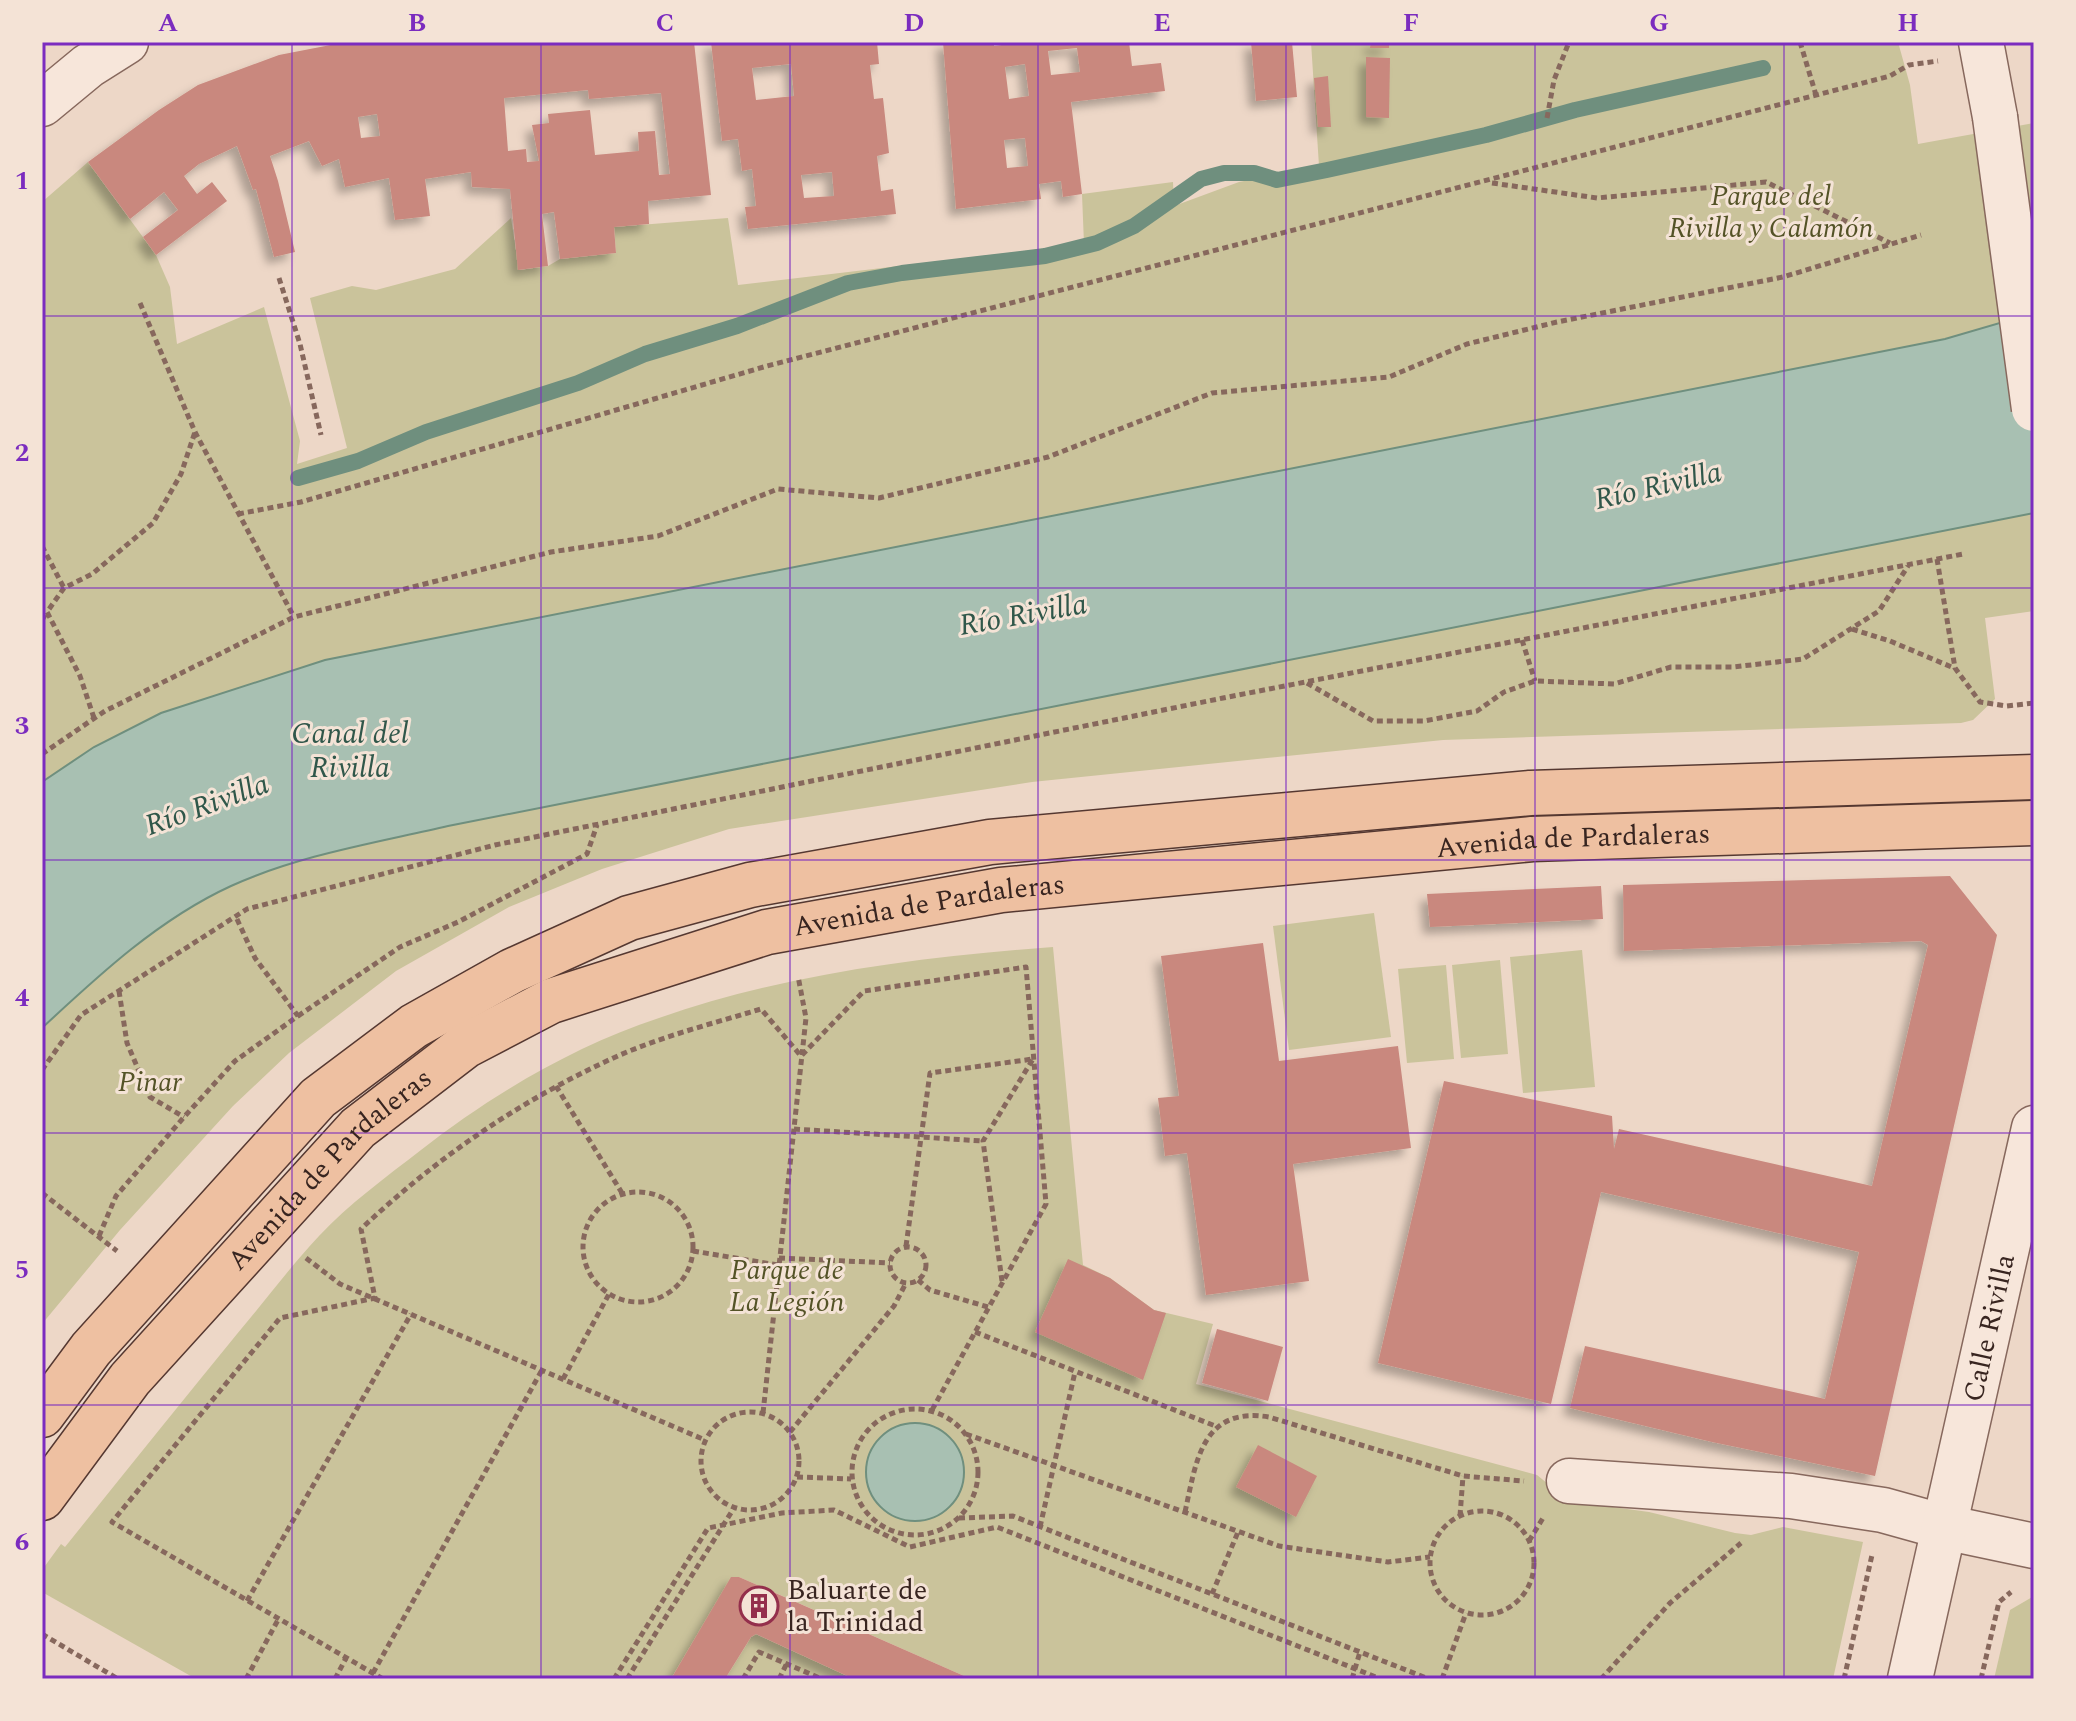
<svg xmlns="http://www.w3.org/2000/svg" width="2076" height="1721" font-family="Spectral,serif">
  <defs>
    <filter id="shadow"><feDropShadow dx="-7" dy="7" stdDeviation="4" flood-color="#0004"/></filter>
  </defs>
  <rect width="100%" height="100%" fill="#edd7c7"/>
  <g fill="#cac39b">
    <path d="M1311 42H1898L1910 85 1918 144 2034 123V313L1945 339 325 660 94 747 42 782V202L88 162 156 255 170 287 177 344 264 307 300 441 297 464 347 448 310 298 352 286 376 290 455 269 511 218 519 270 548 266 560 259 616 253 614 227 728 218 738 285 1084 244 1082 194 1173 182 1174 206 1239 182 1319 166Z"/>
    <path d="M2034 513V611L1985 618 1995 699 1973 720 1961 723 1443 740 1032 782 729 829 602 869 509 907 396 971 289 1053 233 1106 120 1230 42 1324V1028C99 975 159 919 231 886 299 855 375 843 448 826Z"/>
    <path d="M1374 913 1391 1037 1289 1050 1273 926Z"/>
    <path d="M1053 947 1083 1265 1110 1278 1154 1310 1213 1324 1196 1384 1537 1475 1553 1488 1605 1506 1649 1512 1735 1533 1751 1535 1783 1527 1863 1542 1833 1679H971L739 1577 731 1578 671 1679H196L42 1592V1570L61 1544 65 1547C122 1476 179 1405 237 1334 264 1302 290 1267 319 1236 349 1204 386 1177 421 1150 491 1095 574 1046 659 1018 785 974 920 957 1053 947Z"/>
    <path d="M1582 950 1595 1087 1523 1093 1510 957Z"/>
    <path d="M1500 960 1508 1054 1461 1058 1452 965Z"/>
    <path d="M1446 965 1454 1059 1407 1063 1398 969Z"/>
    <path d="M2034 1596V1679H1994L2010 1610Z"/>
    <path d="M756 1634 854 1679H725L751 1637Z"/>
  </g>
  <g fill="#a8c0b2" stroke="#6f8f7e" stroke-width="2">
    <path d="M2034 313V513L448 826C375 843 299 855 231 886 159 919 99 975 42 1028V782L94 747 161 713 325 660 1945 339Z"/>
    <circle cx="915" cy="1472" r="49"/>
  </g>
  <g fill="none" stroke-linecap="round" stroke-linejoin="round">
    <path stroke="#6f8f7e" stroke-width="16" d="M298 478 358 461 426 432 578 383 645 354 737 326 848 283 902 273 1045 256 1097 243 1134 226 1201 179 1224 173H1254L1277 180 1327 170 1486 135 1575 110 1763 68"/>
  </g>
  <g fill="#c9887e" fill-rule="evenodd" filter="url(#shadow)">
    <path d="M346 42H694L711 195 648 201 649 224 614 227 616 253 560 259 554 212 542 214 548 266 518 270 510 189 472 187 471 172 425 179 430 216 395 220 389 178 345 187 339 159 322 166 309 141 270 156 278 181 295 252 274 257 256 189 253 190 237 146 199 164 184 176 197 194 212 182 227 201 156 255 143 237 178 210 164 192 130 219 88 162 159 110 198 85 279 55ZM588 90 589 99 661 93 670 174 659 175 655 131 638 132 639 151 595 155 590 110 548 114 549 123 532 125 539 161 527 162 526 149 508 151 504 98ZM377 114 380 136 361 138 358 117Z"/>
    <path d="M711 42H877L879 64 870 65 874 99 883 98 889 153 877 156 881 191 893 189 896 214 748 229 745 207 756 206 752 169 742 171 738 139 722 141ZM791 64 794 96 756 100 752 68ZM832 172 834 196 804 198 801 175Z"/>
    <path d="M943 42H994V46L1025 42H1129L1132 66 1161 63 1165 91 1071 102 1082 194 1063 197 1061 181 1039 184 1041 199 956 209ZM1077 48 1080 72 1051 75 1048 51ZM1025 64 1029 96 1009 99 1005 67ZM1025 138 1028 166 1007 168 1004 140Z"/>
    <path d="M1251 42H1292L1297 97 1256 101Z"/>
    <path d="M1371 42H1389V48H1370Z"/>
    <path d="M1366 57 1390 58 1389 118 1366 117Z"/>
    <path d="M1328 76 1331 127H1318L1314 78Z"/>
    <path d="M1950 876 1997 935 1875 1476 1712 1442 1570 1408 1585 1346 1825 1399 1859 1252 1748 1226 1601 1192 1551 1404 1378 1363 1444 1081 1612 1116 1614 1149 1619 1129 1872 1186 1928 945 1921 941 1624 951 1623 885Z"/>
    <path d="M1601 886 1603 919 1430 927 1427 894Z"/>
    <path d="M1263 943 1279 1061 1398 1046 1411 1148 1293 1164 1309 1281 1206 1295 1187 1153 1165 1156 1158 1098 1179 1096 1161 956Z"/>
    <path d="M1068 1259 1110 1278 1154 1310 1166 1313 1143 1380 1035 1332Z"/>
    <path d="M1217 1329 1283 1347 1268 1401 1202 1383Z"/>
    <path d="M1258 1445 1317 1476 1296 1517 1236 1487Z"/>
    <path d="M731 1577H739L971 1679H854L756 1634 751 1637 725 1679H671Z"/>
  </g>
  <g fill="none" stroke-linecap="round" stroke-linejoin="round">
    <defs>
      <g id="minor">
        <path d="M1981 42 1995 117"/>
        <path d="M42 104 88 66 126 42"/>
        <path d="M1569 1481 1791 1496 1883 1510 1944 1527 2034 1546"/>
        <path id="s1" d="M1910 1679 2034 1128"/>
      </g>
      <g id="major">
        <path d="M42 1415 91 1349 318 1098 414 1026 512 971 629 918 750 885 990 842 1530 793 2034 777"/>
        <path id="s2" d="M42 1498 130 1379 358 1128 465 1046 551 1001 767 932 1001 890 1532 839 2034 823"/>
      </g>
    </defs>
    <use href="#minor" stroke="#87685d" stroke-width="47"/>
    <use href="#major" stroke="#553831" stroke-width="47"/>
    <g stroke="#87685d" stroke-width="5" stroke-dasharray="6 4" stroke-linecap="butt">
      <path d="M1800 42 1816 95"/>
      <path d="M1547 118 1554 80 1569 42"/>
      <path d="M1492 183 1597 198 1766 182 1890 243"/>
      <path d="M279 278 300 344 321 435"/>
      <path d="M140 303 195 432 294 617"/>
      <path d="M238 514 301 502 767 366 1890 76 1909 65 1938 61"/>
      <path d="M42 546 64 588"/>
      <path d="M1937 559 1955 668 1980 702 2007 706 2034 703"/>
      <path d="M42 620 47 612"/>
      <path d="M1852 629 1890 641 1954 668"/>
      <path d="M1522 640 1535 681"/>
      <path d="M1307 683 1373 721H1424L1477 711 1504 692 1535 681 1614 684 1671 667H1733L1803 659 1879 611 1908 566"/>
      <path d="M94 718 80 676 47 612 64 588 92 574 153 523 181 474 195 432"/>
      <path d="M42 754 105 711 294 617 551 552 658 536 778 489 879 498 1048 457 1212 393 1389 377 1467 344 1557 322 1783 277 1921 235"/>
      <path d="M119 991 127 1043 150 1097 184 1117"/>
      <path d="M298 1016 400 947 458 922 587 854 597 825"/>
      <path d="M42 1070 81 1015 247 909 495 845 1223 698 1963 554"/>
      <path d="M556 1086 622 1193"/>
      <path d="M794 1129 983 1141"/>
      <circle cx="638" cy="1247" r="55"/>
      <path d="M42 1193 117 1251"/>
      <path d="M99 1236 116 1196 184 1117 235 1061 298 1016 255 958 236 917"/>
      <path d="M906 1246 930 1073 1033 1059"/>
      <circle cx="908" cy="1265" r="18"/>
      <path d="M693 1251 778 1265"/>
      <path d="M306 1258 340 1284 705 1440"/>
      <path d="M779 1258 890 1263"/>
      <path d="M918 1280 930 1290 988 1307"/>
      <path d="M1002 1281 983 1141 1033 1059"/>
      <path d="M975 1332 1218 1427"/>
      <path d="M563 1379 609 1294"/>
      <circle cx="915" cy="1472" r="63"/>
      <circle cx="750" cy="1461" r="49"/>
      <path d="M763 1413 806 1018 798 976"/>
      <path d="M790 1432 894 1306 906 1283"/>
      <path d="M966 1434 1279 1546 1388 1562 1430 1557"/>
      <path d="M797 1477 851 1479"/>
      <circle cx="1482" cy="1563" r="52"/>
      <path d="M1185 1512C1196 1463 1201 1406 1269 1417L1463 1476 1524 1481"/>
      <path d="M1460 1516 1463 1476"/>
      <path d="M959 1518 1013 1516 1429 1679"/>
      <path d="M1040 1527 1075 1372"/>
      <path d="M1529 1541 1543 1518"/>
      <path d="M1212 1594 1238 1532"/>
      <path d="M247 1601 411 1314"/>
      <path d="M42 1634 118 1679"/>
      <path d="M373 1673 542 1370"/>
      <path d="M246 1679 279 1618"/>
      <path d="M335 1679 346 1658"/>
      <path d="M383 1679 112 1522 280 1318 375 1298 361 1229C435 1159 518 1102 611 1059 659 1037 711 1024 761 1009L801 1056 864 991 1026 967 1046 1204 932 1410"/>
      <path d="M614 1679 708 1528 782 1513 834 1510 910 1547 997 1527 1381 1679"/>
      <path d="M627 1679 734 1508"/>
      <path d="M743 1679 759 1652 822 1679"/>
      <path d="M779 1679 787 1663"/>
      <path d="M1352 1679 1360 1652"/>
      <path d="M1442 1679 1466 1613"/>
      <path d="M1601 1679 1670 1603 1741 1543"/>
      <path d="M1844 1679 1872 1555"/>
      <path d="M1981 1679 1999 1602 2011 1592"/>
    </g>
    <use href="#minor" stroke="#f7e6da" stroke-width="44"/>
    <use href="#major" stroke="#eec0a1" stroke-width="44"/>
    <defs>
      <path id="minor-bridge" d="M1995 117 2034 409"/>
    </defs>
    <use href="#minor-bridge" stroke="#87685d" stroke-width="47" stroke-linecap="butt"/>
    <use href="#minor-bridge" stroke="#f7e6da" stroke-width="44"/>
  </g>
  <path fill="none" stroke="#7b2cbf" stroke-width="2" stroke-opacity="0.55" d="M292 42V1679M541 42V1679M790 42V1679M1038 42V1679M1286 42V1679M1535 42V1679M1784 42V1679M42 316H2034M42 588H2034M42 860H2034M42 1133H2034M42 1405H2034"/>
  <defs>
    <symbol id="building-ring" viewBox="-11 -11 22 22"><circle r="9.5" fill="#f4e3d6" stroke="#942f4c" stroke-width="1.5"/><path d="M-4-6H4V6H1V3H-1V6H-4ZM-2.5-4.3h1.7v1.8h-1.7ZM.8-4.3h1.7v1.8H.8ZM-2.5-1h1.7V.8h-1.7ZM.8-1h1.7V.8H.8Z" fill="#942f4c"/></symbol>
  </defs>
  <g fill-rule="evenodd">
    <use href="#building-ring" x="737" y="1584" width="44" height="44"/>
  </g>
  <g text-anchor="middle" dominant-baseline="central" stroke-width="6" stroke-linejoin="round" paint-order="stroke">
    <g font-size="28" font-style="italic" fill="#545327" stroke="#f4e3d6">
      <text x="1771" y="196">Parque del<tspan x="1771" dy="32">Rivilla y Calamón</tspan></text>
      <text x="150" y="1082">Pinar</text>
      <text x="787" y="1270">Parque de<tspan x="787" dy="32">La Legión</tspan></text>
    </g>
    <g font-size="28" fill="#382520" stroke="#f4e3d6">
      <text stroke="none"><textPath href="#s2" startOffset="1758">Avenida de Pardaleras</textPath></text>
      <text stroke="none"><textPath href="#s2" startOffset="1110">Avenida de Pardaleras</textPath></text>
      <text stroke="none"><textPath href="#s2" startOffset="438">Avenida de Pardaleras</textPath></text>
      <text stroke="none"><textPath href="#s1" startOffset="360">Calle Rivilla</textPath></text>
    </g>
    <g font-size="28" fill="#382520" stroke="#f4e3d6" text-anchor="start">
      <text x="787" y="1590">Baluarte de<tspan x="787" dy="32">la Trinidad</tspan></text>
    </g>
    <g font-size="30" font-style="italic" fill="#30574a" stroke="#f4e3d6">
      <text transform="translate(1658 486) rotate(-13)">Río Rivilla</text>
      <text transform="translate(1023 615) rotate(-10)">Río Rivilla</text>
      <text x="350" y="734">Canal del<tspan x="350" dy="34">Rivilla</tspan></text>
      <text transform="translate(207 805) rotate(-20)">Río Rivilla</text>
    </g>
  </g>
  <rect width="2076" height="1721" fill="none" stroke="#f4e3d6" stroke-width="88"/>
  <rect x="44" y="44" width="1988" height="1633" fill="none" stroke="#7b2cbf" stroke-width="3"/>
  <g font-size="26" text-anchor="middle" font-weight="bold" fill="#7b2cbf">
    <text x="168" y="31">A</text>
    <text x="417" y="31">B</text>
    <text x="665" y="31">C</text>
    <text x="914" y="31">D</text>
    <text x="1162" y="31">E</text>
    <text x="1411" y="31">F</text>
    <text x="1659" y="31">G</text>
    <text x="1908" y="31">H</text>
    <text x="22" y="189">1</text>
    <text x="22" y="461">2</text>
    <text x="22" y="734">3</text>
    <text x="22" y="1006">4</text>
    <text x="22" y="1278">5</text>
    <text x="22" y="1550">6</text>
  </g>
</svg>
